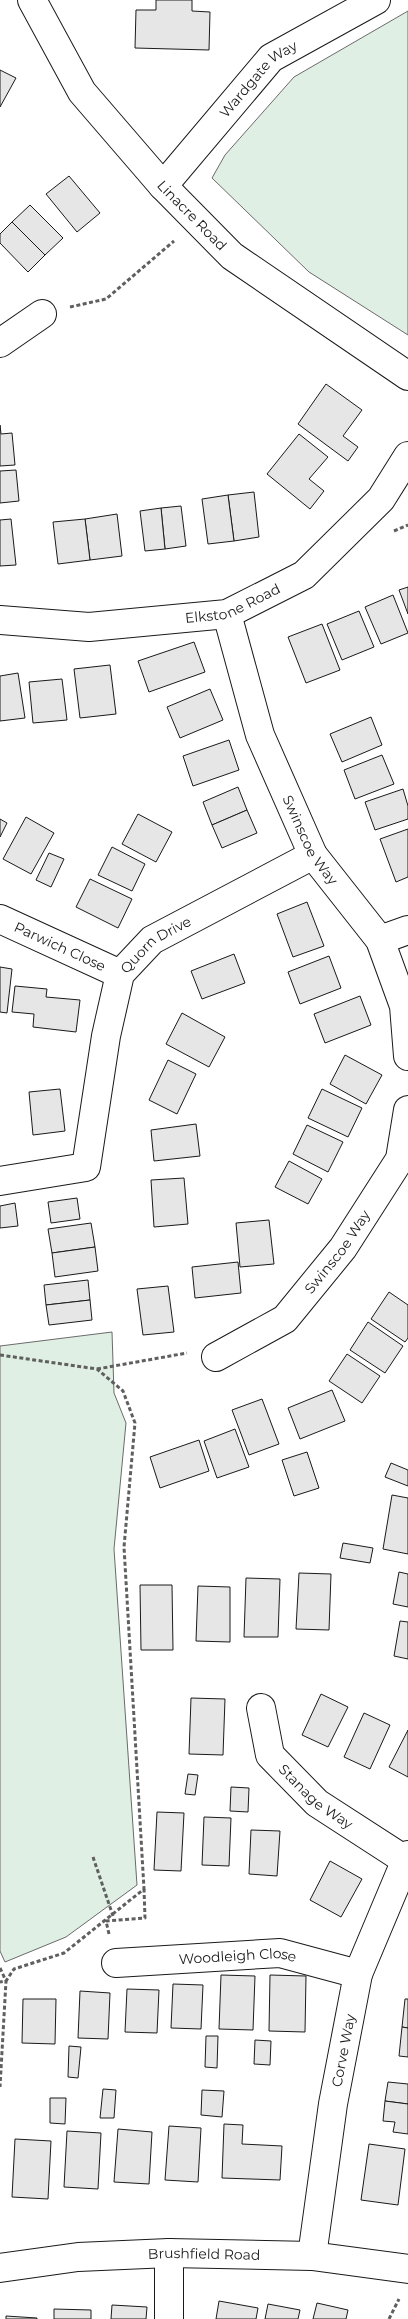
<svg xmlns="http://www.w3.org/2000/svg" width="408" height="2319" font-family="Montserrat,sans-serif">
  <rect width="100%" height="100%" fill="#fff"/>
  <g fill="#e0efe3" stroke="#6a6a6a">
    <path d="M408 11V335L309 272 212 178 225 155 294 77Z"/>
    <path d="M112 1332 114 1393 126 1423 114 1549 137 1885 66 1937 5 1962 0 1951V1346Z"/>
  </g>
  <g fill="#e6e6e6" stroke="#1a1a1a">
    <path d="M156 0H192V11L210 12 209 50 135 48 136 10H156Z"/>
    <path d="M0 70 16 78 0 107Z"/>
    <path d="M69 176 100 213 77 232 46 194Z"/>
    <path d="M30 205 63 238 45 255 12 222Z"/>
    <path d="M12 222 45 255 28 272 0 243V234Z"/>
    <path d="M326 384 362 410 343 436 358 447 348 461 298 424Z"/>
    <path d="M0 425 1 434 12 433 15 465 0 466Z"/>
    <path d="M299 434 328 457 309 479 324 491 310 509 267 474Z"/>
    <path d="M16 470 19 501 0 503V471Z"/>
    <path d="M254 492 259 537 234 541 228 495Z"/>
    <path d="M228 495 234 541 208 544 202 499Z"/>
    <path d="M181 506 186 546 165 549 161 508Z"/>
    <path d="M161 508 165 549 145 551 140 511Z"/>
    <path d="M117 514 122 556 90 560 85 519Z"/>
    <path d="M11 519 16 565 0 566V520Z"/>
    <path d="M85 519 90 560 58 564 53 522Z"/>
    <path d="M408 587V614L399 590Z"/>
    <path d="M393 595 408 633 381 644 365 607Z"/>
    <path d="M359 611 374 647 342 660 327 624Z"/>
    <path d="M322 624 340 670 306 683 288 637Z"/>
    <path d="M194 642 205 672 149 692 138 661Z"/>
    <path d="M110 665 116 714 80 718 74 669Z"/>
    <path d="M18 673 25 718 0 721V676Z"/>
    <path d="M62 679 67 720 33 723 29 682Z"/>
    <path d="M210 689 223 720 180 738 167 707Z"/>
    <path d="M371 717 382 745 342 762 330 734Z"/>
    <path d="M229 740 239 770 193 786 183 756Z"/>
    <path d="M382 755 394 784 355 799 344 770Z"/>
    <path d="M238 787 247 810 212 825 203 802Z"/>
    <path d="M403 789 408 806V819L375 830 365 802Z"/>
    <path d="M247 810 257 833 222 848 212 825Z"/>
    <path d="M138 814 172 832 156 862 122 844Z"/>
    <path d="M26 817 54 833 31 874 3 859Z"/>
    <path d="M0 819 7 823 0 837Z"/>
    <path d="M408 829V877L396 882 380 839Z"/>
    <path d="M112 847 145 864 132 891 98 875Z"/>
    <path d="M49 853 64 859 51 887 36 880Z"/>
    <path d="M90 879 132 899 118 928 76 907Z"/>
    <path d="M307 902 324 946 293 957 277 914Z"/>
    <path d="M234 954 245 983 202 999 191 971Z"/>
    <path d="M329 956 341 988 300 1004 288 972Z"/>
    <path d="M0 967 12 969 7 1013 0 1012Z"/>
    <path d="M15 986 47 989 46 997 80 1000 76 1032 33 1027 34 1014 12 1012Z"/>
    <path d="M360 996 371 1025 325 1043 314 1014Z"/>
    <path d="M182 1013 225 1037 209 1067 166 1044Z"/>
    <path d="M345 1055 382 1075 366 1104 330 1084Z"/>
    <path d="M168 1060 196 1074 177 1114 149 1100Z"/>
    <path d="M60 1089 65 1131 33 1135 29 1092Z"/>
    <path d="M322 1089 362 1108 348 1137 308 1118Z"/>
    <path d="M196 1124 200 1156 154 1161 151 1130Z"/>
    <path d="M307 1125 343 1142 328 1172 293 1154Z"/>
    <path d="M289 1161 322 1179 308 1204 275 1187Z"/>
    <path d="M184 1178 188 1224 154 1227 151 1180Z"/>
    <path d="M77 1198 80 1219 51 1223 48 1202Z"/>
    <path d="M15 1203 18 1226 0 1228V1206Z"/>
    <path d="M269 1220 274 1264 240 1267 236 1223Z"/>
    <path d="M91 1223 95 1247 52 1253 48 1229Z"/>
    <path d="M95 1247 98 1271 55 1277 52 1253Z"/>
    <path d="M238 1262 241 1293 195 1298 192 1267Z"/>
    <path d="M88 1280 90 1300 46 1305 44 1285Z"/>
    <path d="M168 1286 174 1332 143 1335 137 1289Z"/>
    <path d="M389 1292 408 1305V1338L405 1342 371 1319Z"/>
    <path d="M90 1300 92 1320 49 1325 46 1305Z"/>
    <path d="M368 1322 403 1346 385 1373 350 1350Z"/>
    <path d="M347 1354 380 1376 362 1403 329 1381Z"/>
    <path d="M332 1390 345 1421 300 1439 288 1408Z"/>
    <path d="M262 1399 279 1444 249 1455 232 1410Z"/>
    <path d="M235 1429 249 1467 217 1478 204 1441Z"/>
    <path d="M199 1440 209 1471 160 1488 150 1457Z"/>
    <path d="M307 1452 319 1488 294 1496 282 1460Z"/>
    <path d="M391 1463 408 1470V1486L385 1477Z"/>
    <path d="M392 1495 408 1498V1554L383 1549Z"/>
    <path d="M343 1543 373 1548 370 1563 340 1558Z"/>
    <path d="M399 1572 408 1574V1607L393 1604Z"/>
    <path d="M299 1573 331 1574 329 1630 296 1629Z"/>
    <path d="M246 1578 280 1579 278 1637H244Z"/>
    <path d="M140 1585H172L173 1650H141Z"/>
    <path d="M198 1586 230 1587V1642L196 1641Z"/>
    <path d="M400 1621 408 1622V1659L394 1656Z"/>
    <path d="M321 1694 348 1707 328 1747 302 1735Z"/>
    <path d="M191 1698 225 1699 223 1755 189 1754Z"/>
    <path d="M364 1713 390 1725 370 1769 344 1757Z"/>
    <path d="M408 1730V1777L389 1767Z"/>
    <path d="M188 1774 198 1775 195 1795 185 1794Z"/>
    <path d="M231 1787 249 1788 248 1812 230 1811Z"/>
    <path d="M157 1812 184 1813 181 1871 154 1870Z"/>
    <path d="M204 1817 231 1818 229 1866 202 1865Z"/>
    <path d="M251 1830 280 1831 277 1876 249 1874Z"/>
    <path d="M330 1861 362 1879 341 1917 310 1900Z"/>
    <path d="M221 1975 255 1976 253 2030 219 2029Z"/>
    <path d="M270 1975 306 1976 305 2032 269 2031Z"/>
    <path d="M173 1984 203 1985 201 2029 171 2028Z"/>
    <path d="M127 1989 159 1990 157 2033 125 2032Z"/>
    <path d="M80 1991 110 1993 108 2039 78 2038Z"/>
    <path d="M23 1999H56L55 2044 22 2043Z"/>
    <path d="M405 1999H408V2028L402 2027Z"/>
    <path d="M402 2027 408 2028V2057L399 2056Z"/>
    <path d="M206 2036H218L217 2068 205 2067Z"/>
    <path d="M255 2040 271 2041 270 2065 254 2064Z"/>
    <path d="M69 2046 81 2047 78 2078 68 2077Z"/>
    <path d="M388 2082 408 2084V2104L385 2101Z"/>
    <path d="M103 2089 116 2090 114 2118H100Z"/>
    <path d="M202 2090 224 2091 222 2117 201 2115Z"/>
    <path d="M50 2098H66L65 2124 50 2123Z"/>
    <path d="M385 2101 408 2104V2134L393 2132 395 2122 383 2121Z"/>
    <path d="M224 2124 243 2125 242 2144 282 2146 280 2180 222 2178Z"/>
    <path d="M169 2126 201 2128 198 2182 165 2180Z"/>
    <path d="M118 2129 152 2132 149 2184 114 2182Z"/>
    <path d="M67 2131 101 2133 98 2189 64 2187Z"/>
    <path d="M15 2139 51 2141 48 2199 12 2197Z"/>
    <path d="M369 2144 405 2149 398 2205 361 2200Z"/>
    <path d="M219 2301 258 2308 256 2319H216Z"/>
    <path d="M317 2303 348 2310 346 2319H313Z"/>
    <path d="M268 2304 300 2310 298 2319H265Z"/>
    <path d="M112 2305 147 2307 146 2319H111Z"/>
    <path d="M54 2309 91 2310V2319H54Z"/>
    <path d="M6 2316 37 2318V2319H6Z"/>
  </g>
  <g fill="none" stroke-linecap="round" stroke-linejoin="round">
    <defs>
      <g id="minor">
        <path id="s1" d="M32 0 82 92 163 186 232 256 408 376"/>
        <path id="s2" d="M163 186 271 58 376 0"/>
        <path d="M0 343 42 314"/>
        <path id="s3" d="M227 614 260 735 313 855 380 940 404 1006 408 1056"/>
        <path id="s4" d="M0 620 89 627 227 614 304 575 381 499 408 456"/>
        <path id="s5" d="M0 919 120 974"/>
        <path d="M380 940 408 930"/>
        <path id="s6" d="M0 1181 86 1167 106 1036 120 974 152 940 313 855"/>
        <path id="s7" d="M216 1357 285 1319 343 1248 400 1159 408 1110"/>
        <path id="s8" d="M261 1708 270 1755 317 1803 405 1860"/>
        <path id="s9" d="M116 1963 280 1953 358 1974"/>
        <path id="s10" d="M312 2256 333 2104 358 1974 408 1855"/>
        <path id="s11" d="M0 2268 78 2257 169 2253 312 2256 408 2269"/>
        <path d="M169 2319V2253"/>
      </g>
    </defs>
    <use href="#minor" stroke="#1a1a1a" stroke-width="30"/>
    <g stroke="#5f5f5f" stroke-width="3" stroke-dasharray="4 2.5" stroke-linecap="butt">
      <path d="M70 307 106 299 174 241"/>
      <path d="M394 531 408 525"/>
      <path d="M0 1355 97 1369 123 1391 135 1423 124 1547 144 1889 64 1953 14 1969 6 1981 0 1982"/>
      <path d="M97 1369 187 1353"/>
      <path d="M93 1857 113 1916"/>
      <path d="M109 1934 106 1921 145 1918 144 1889"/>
      <path d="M0 1968 6 1981 0 2087"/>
      <path d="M389 2319 399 2299"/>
    </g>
    <use href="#minor" stroke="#fff" stroke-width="28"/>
  </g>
  <g text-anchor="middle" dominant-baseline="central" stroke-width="4" stroke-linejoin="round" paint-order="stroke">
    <g font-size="14" fill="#1a1a1a" stroke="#fff">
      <text stroke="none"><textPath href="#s2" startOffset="144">Wardgate Way</textPath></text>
      <text stroke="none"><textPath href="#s1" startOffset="270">Linacre Road</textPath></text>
      <text stroke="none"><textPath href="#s4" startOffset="236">Elkstone Road</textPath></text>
      <text stroke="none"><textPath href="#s3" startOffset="242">Swinscoe Way</textPath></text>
      <text stroke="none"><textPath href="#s5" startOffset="66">Parwich Close</textPath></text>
      <text stroke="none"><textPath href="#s6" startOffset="330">Quorn Drive</textPath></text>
      <text stroke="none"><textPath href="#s7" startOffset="164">Swinscoe Way</textPath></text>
      <text stroke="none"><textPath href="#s8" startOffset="110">Stanage Way</textPath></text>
      <text stroke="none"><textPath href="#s9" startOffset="122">Woodleigh Close</textPath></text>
      <text stroke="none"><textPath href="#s10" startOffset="208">Corve Way</textPath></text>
      <text stroke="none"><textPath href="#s11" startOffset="205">Brushfield Road</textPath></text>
    </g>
  </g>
</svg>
